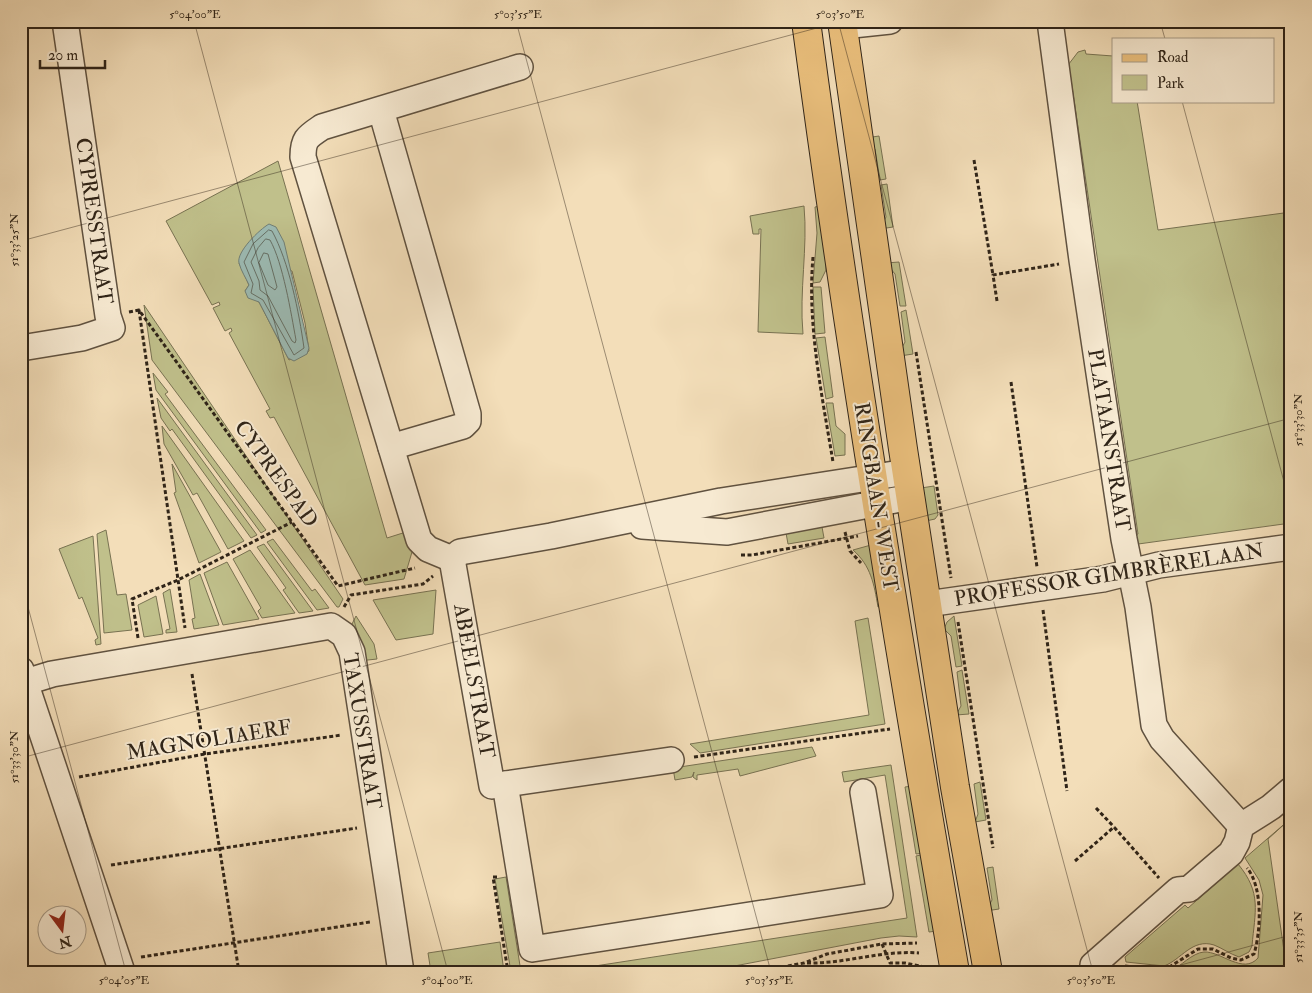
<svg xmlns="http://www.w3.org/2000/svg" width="1312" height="993" font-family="'IM FELL Double Pica',serif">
  <rect width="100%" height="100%" fill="#f3deb9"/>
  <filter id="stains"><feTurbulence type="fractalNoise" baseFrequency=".004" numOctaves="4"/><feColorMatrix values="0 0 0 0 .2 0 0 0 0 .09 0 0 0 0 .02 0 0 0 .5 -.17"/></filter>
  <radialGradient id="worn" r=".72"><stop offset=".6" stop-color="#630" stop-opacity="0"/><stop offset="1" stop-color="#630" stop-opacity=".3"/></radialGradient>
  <g fill="#c0c08b" stroke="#787252" fill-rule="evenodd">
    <path d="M1085 50 1086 54 1113 56V101H1137L1158 230 1291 212V523L1131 545V536L1138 534 1070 73H1062L1078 52Z"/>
    <path d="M879 136 886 179 880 180 875 149 867 142 866 138Z"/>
    <path d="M278 161 387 538 406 532 412 552 404 579 365 585 274 417 270 418 266 411 270 409 229 333 232 331 231 328 225 331 213 308 220 305 219 302 212 305 166 221ZM239 263 292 271 305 323 309 351 289 360 288 358 259 302 245 291 249 285Z"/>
    <path d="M887 184 893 227 880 229 886 217 881 185Z"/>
    <path d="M825 205 826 270 820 282 813 283 817 233 815 207Z"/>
    <path d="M804 206C808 248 799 291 803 334L758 332 761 229H759V234H753L750 216Z"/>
    <path d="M899 262 906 306H900L895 274 886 263Z"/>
    <path d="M813 287H821L825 333 815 334Z"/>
    <path d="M144 305 343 599 339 607H337L152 360Z"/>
    <path d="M906 310 913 354 900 356V351L905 342 901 312Z"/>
    <path d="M825 337 833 397 826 399 816 338Z"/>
    <path d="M153 373 168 392 165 394 266 530 261 533 156 390Z"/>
    <path d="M157 398 257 535 251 538 172 429 170 431 161 418Z"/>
    <path d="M826 403H833L836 426 845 434V455L835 456Z"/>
    <path d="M162 426 244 541 228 549 197 493 193 495 164 444Z"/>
    <path d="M172 464 221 552 199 563 174 493 176 492Z"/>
    <path d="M934 486 938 515 935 519 926 521 921 488Z"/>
    <path d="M822 527 824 538 788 544 786 533Z"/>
    <path d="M106 530 117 595 126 594 132 630 104 633 97 534Z"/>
    <path d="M93 536 101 644 96 645 95 640 98 638 82 597 79 599 59 549Z"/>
    <path d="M273 539 312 591 315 589 329 608 317 610 267 542Z"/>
    <path d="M264 544 313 611 299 613 283 590 286 588 257 547Z"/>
    <path d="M871 545 882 606 878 607C874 584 871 566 853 550Z"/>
    <path d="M250 550 295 613 262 618 258 611 261 608 233 559Z"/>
    <path d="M227 562 259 619 223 625 204 573Z"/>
    <path d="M200 574 219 625 194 629 192 619 195 618 189 580Z"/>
    <path d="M170 589 177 632 166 633V630L170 629 163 593Z"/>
    <path d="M436 590 433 634 396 640 373 600Z"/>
    <path d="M156 596 163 634 144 637 138 605Z"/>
    <path d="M356 616 374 644 377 659 359 661 348 632Z"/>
    <path d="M954 616 962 666 956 667 951 636 944 629 947 622Z"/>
    <path d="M868 618 885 724 700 753 690 744 869 715 855 621Z"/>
    <path d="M962 670 969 714 956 715 961 706 957 672Z"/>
    <path d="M812 747 816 756 740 776 738 769 697 775V780L693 777 694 772 692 777 675 780 673 768Z"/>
    <path d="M891 765 917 937 899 936 881 938 703 972H556L907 918 885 775 844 782 842 772Z"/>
    <path d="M980 782 986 820 975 822 978 814 974 784Z"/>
    <path d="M912 786 924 853 916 854 905 787Z"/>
    <path d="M1289 820 1268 839 1287 972H1170C1181 966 1192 953 1204 952 1221 951 1243 975 1258 958L1263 895 1259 880 1245 858Z"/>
    <path d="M925 854 937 931 929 932 916 856Z"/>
    <path d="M1238 864C1262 893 1255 911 1252 946L1249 952 1239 957C1230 954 1222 948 1214 945 1192 938 1181 960 1164 966L1126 962 1125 957 1185 905 1188 908Z"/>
    <path d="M993 867 999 909 986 911 992 900 987 868Z"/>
    <path d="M506 877 521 972H511L495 879Z"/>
    <path d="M500 942 504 972H431L428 953Z"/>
  </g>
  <path fill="#9cbbb4" stroke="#707f76" d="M269 224 276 227 284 242 309 348 307 354 294 361 288 358 259 302 248 298 245 291 249 285C246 278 241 271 239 263 236 252 260 229 269 224Z"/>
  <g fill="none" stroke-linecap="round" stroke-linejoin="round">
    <g stroke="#667066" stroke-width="1">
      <path d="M269 230 272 231C289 262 299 312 304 348L294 355 263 300 251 293 253 284 244 262 253 244Z"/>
      <path d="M266 239 270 240C283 263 291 313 296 340L295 343 292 341 268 296 260 290 259 281 251 262 258 248Z"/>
      <path d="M264 253 268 254 277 287 275 290 268 285 259 263Z"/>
    </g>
    <defs>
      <g id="minor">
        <path d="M1050 21 1082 260 1124 539 1138 607 1154 725 1162 739 1241 826"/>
        <path d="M843 26 890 21"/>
        <path d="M381 110 468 414V421L463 426 391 447"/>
        <path d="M21 348 82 338 112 328 108 316 65 21"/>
        <path d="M642 526 727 532 911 497"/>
        <path d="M452 559 428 549 419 540 303 157C303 139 307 137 322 127L520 67"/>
        <path d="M452 559 460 552 551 536 721 501 907 472"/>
        <path d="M452 559 492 786 671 760"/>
        <path d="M927 604 1103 579 1159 565 1291 547"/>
        <path d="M21 670 122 972"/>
        <path d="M26 682 52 674 331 626 344 635 352 652 401 972"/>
        <path d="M505 784 532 949 880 895 863 792"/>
        <path d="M1093 965 1178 890 1189 889 1231 853 1237 842 1241 826 1271 807 1291 790"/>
      </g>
      <g id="major">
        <path d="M806 21C848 339 900 656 955 972"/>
        <path d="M842 21 903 449 955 787 988 972"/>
      </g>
    </defs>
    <use href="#minor" stroke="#605240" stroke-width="28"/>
    <use href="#major" stroke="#2f2418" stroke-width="30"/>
    <g stroke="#2f2418" stroke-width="3" stroke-dasharray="4 2.5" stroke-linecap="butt">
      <path d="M974 160 993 275"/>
      <path d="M813 257C807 325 822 395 833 462"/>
      <path d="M997 301 993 275 1059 264"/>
      <path d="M139 310 185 628"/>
      <path d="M129 312 139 310 338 586 415 568"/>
      <path d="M916 352 951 578"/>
      <path d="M1011 382 1037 567"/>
      <path d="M845 532 850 551 861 563"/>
      <path d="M741 555H752L858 536"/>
      <path d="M344 607 351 595 423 584 433 576"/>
      <path d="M1043 610 1067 791"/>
      <path d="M958 622 993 848"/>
      <path d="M138 638 132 599 178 580 292 522"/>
      <path d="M192 674 239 972"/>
      <path d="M694 757 890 729"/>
      <path d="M79 777 205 754 342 735"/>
      <path d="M1096 808 1114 827"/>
      <path d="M1075 861 1114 827 1159 878"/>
      <path d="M111 865 357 828"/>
      <path d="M497 877H493L508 972"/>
      <path d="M882 944 890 963H905L929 968"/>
      <path d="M141 957 370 922"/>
      <path d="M807 963C845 964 881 950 919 953"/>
      <path d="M1125 966 1163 971 1198 949H1213L1231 958 1241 960 1254 954C1261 931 1263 887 1247 868"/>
      <path d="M756 972 804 963 827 954 882 944 917 943"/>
    </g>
    <use href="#minor" stroke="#f7ead2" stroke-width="25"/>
    <use href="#major" stroke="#eabf7c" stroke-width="28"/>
  </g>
  <path fill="none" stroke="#2f2418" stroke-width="1" stroke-opacity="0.45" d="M194 21 448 972M516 21 771 972M838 21 1093 972M1160 21 1165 39M1182 101 1291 508M21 241 843 21M21 581 126 972M21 758 1291 418M1155 972 1291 935"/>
  <g text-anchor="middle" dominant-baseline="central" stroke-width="4" stroke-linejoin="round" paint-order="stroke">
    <g font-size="21" fill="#2f2418" stroke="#f7ead2">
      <text transform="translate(94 221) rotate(82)">CYPRESSTRAAT</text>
      <text transform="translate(1109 440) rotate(81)">PLATAANSTRAAT</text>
      <text transform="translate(276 474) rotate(54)">CYPRESPAD</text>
      <text transform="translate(876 497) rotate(81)">RINGBAAN-WEST</text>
      <text transform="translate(1109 575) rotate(-9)">PROFESSOR GIMBRÈRELAAN</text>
      <text transform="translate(474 681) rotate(80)">ABEELSTRAAT</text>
      <text transform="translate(362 731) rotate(81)">TAXUSSTRAAT</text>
      <text transform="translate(209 740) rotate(-9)">MAGNOLIAERF</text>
    </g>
  </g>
  <rect width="1312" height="993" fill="none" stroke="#f3deb9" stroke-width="55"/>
  <rect x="1112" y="38" width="162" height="65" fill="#f7ead2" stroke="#a79b88"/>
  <rect x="1122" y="54" width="25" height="8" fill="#eabf7c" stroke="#a79b88"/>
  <text x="1157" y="62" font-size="15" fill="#2f2418">Road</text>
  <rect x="1122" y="75" width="25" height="15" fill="#c0c08b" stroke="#a79b88"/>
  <text x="1157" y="88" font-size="15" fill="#2f2418">Park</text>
  <g transform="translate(62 930) rotate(165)"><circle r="24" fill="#f7ead2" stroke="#a79b88"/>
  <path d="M0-4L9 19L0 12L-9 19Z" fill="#8f2418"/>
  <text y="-8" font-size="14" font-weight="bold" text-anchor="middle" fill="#2f2418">N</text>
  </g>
  <path d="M40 60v8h65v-8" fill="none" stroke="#2f2418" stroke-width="2.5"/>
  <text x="48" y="60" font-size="15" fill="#2f2418" stroke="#f7ead2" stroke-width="4" paint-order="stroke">20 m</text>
  <rect x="28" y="28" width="1256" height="938" fill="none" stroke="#2f2418" stroke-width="2"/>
  <g font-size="12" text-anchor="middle" fill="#2f2418">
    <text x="195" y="18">5°04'00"E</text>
    <text x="518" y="18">5°03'55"E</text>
    <text x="840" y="18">5°03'50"E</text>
    <text transform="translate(14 240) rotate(-90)" y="4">51°33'25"N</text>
    <text transform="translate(1298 420) rotate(-90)" y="4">51°33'30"N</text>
    <text transform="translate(14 757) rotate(-90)" y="4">51°33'30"N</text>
    <text transform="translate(1298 937) rotate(-90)" y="4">51°33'35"N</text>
    <text x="124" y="984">5°04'05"E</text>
    <text x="447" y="984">5°04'00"E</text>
    <text x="769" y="984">5°03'55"E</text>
    <text x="1091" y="984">5°03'50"E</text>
  </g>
  <rect width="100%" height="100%" filter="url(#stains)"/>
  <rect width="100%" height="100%" fill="url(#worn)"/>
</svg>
